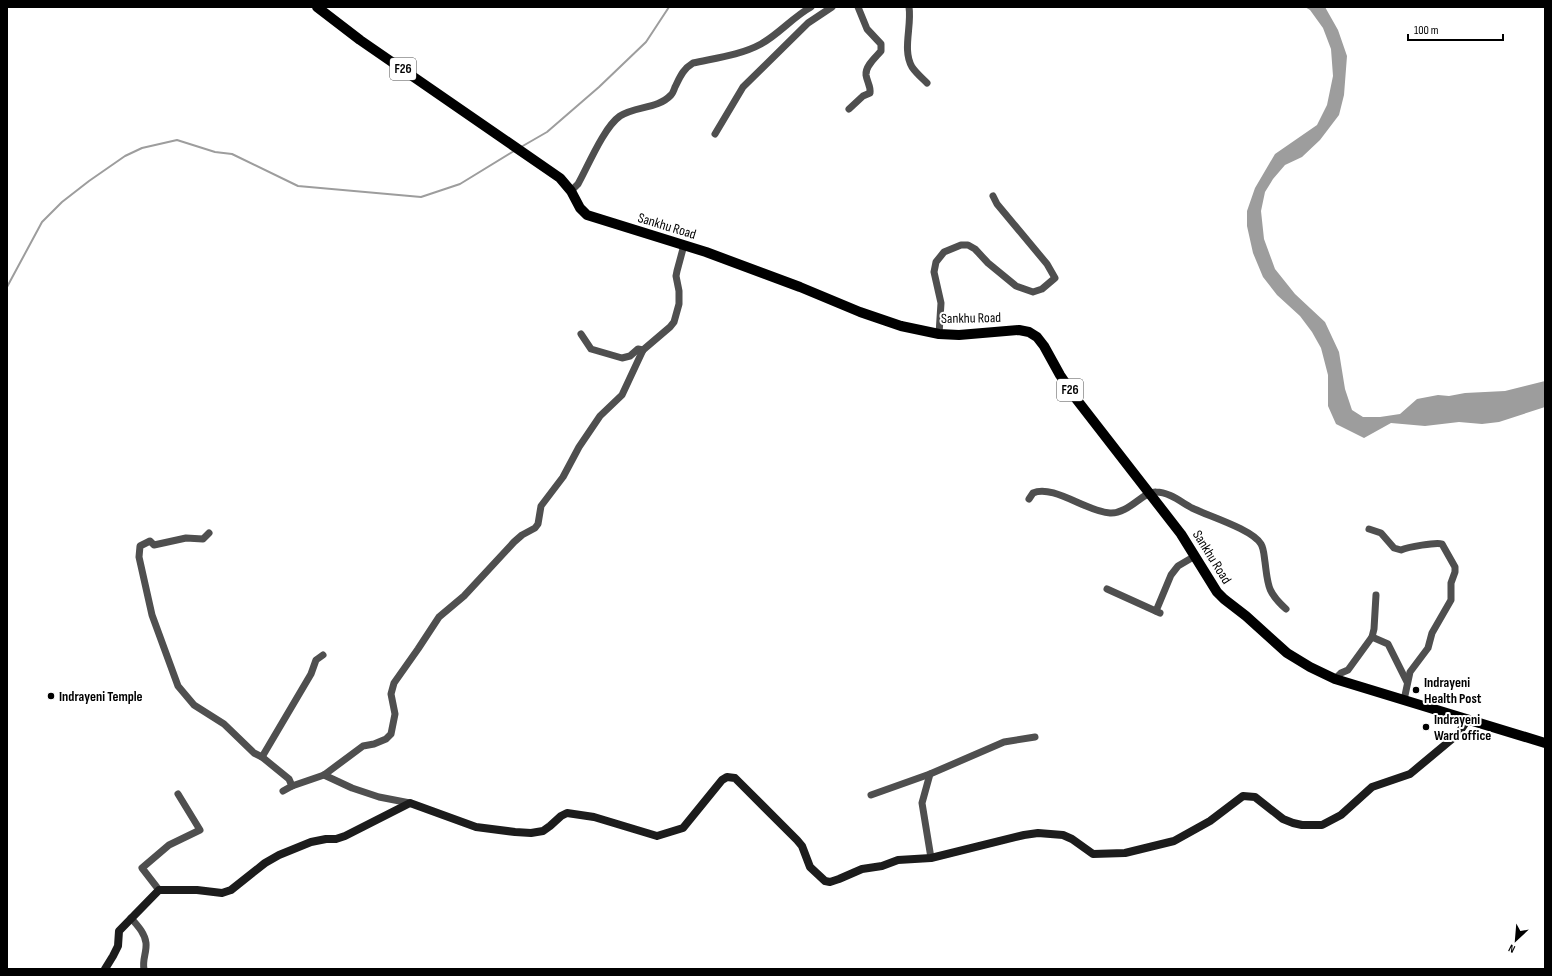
<svg xmlns="http://www.w3.org/2000/svg" width="1552" height="976" font-family="'Sofia Sans Condensed',sans-serif">
  <rect width="100%" height="100%" fill="#fff"/>
  <path fill="#9d9d9d" d="M1305 7H1325L1338 30 1347 56 1344 95 1339 115 1320 140 1302 157 1285 165 1273 179 1265 192 1261 211 1264 239 1275 269 1295 294 1325 322 1339 352 1345 389 1352 410 1363 417H1380L1400 414 1417 399 1438 395 1449 396 1465 393 1505 391 1545 381V407L1499 422 1482 424 1459 422 1425 426 1391 423 1364 438 1336 424 1328 406V375L1321 348 1312 332 1300 316 1277 295 1263 277 1253 253 1247 226V211L1255 188 1275 154 1317 125 1327 105 1333 76 1331 49 1323 28 1310 10Z"/>
  <g fill="none" stroke-linecap="round" stroke-linejoin="round">
    <g stroke="#9d9d9d" stroke-width="2">
      <path d="M521 147 547 132 599 87 646 42 669 7"/>
      <path d="M7 287 42 222 62 202 89 181 125 156 142 148 177 140 215 152 232 154 298 186 421 197 460 184 514 151"/>
    </g>
    <g stroke="#4f4f4f" stroke-width="7">
      <path d="M909 7C912 26 902 50 912 67 916 73 922 78 927 83"/>
      <path d="M849 109 863 96 870 93C871 86 867 82 866 75 865 66 876 57 881 51V44L867 29 858 7"/>
      <path d="M715 134 743 87 808 23 832 7"/>
      <path d="M571 191 578 184C588 166 604 127 620 116 636 106 658 109 671 95 673 93 674 90 675 87 680 77 683 69 693 63 716 58 741 55 761 44 779 34 793 17 811 7"/>
      <path d="M581 334 591 349 622 358 630 356 638 349 643 350"/>
      <path d="M939 334 941 303 934 272 936 262 944 252 961 245H968L975 249 988 263 1016 286 1033 292 1042 289 1055 278 1047 264 997 204 993 196"/>
      <path d="M1029 499 1033 493C1053 484 1087 512 1110 513 1129 514 1143 491 1156 492 1169 492 1181 502 1192 508 1208 516 1252 529 1261 544 1264 549 1264 556 1265 562 1268 585 1267 592 1286 609"/>
      <path d="M1369 529 1381 533 1394 548 1401 550C1408 547 1436 542 1442 544L1455 567V572L1451 583V600L1432 633 1428 648 1410 672 1404 700"/>
      <path d="M209 533 203 539 186 538 154 545 150 541 140 546 139 557 152 615 178 686 194 705 224 724 254 753 262 757 289 779 292 786"/>
      <path d="M1107 589 1160 613"/>
      <path d="M1156 611 1171 575 1178 566 1195 556"/>
      <path d="M1372 637 1388 644 1407 682"/>
      <path d="M1335 679 1341 673 1348 670 1372 637 1374 629 1376 595"/>
      <path d="M262 757 311 674 316 660 323 655"/>
      <path d="M324 775 352 788 379 797 410 803"/>
      <path d="M283 791 292 786 324 775 363 746 374 744 386 739 391 734 395 714 391 694 394 683 418 649 439 617 464 596 514 542 522 535 535 528 538 524 541 506 563 477 579 447 600 416 622 395 643 350 670 327 674 322 679 304V291L676 276 677 271 684 245"/>
      <path d="M871 795 930 774"/>
      <path d="M931 858 922 803 930 774 1004 742 1035 737"/>
      <path d="M159 890 142 868 169 845 200 830 178 794"/>
      <path d="M131 918C137 925 145 933 146 943 147 952 142 960 144 969"/>
    </g>
    <path stroke="#1c1c1c" stroke-width="8" d="M105 969 113 956 118 946 119 931 159 890H197L222 893 231 890 265 863 279 855 311 842 326 839H336L345 836 410 803 476 827 515 832 531 833 543 831 550 826 561 816 567 813 594 817 657 836 683 828 722 780 727 777 735 778 797 840 802 846 810 867 825 881 830 882 839 879 862 869 882 866 898 860 931 858 1024 835 1038 833 1063 835 1072 839 1093 854 1125 853 1174 841 1210 821 1243 796 1255 797 1283 819 1293 823 1302 825H1322L1341 815 1372 787 1410 774 1458 734 1468 719"/>
    <path stroke="#000" stroke-width="10" d="M317 7 360 40 560 178 571 191 580 208 587 215 706 252 800 287 860 312 901 326 939 334 959 335 1019 330 1029 332 1037 337 1044 346 1060 375 1077 400 1181 534 1217 592 1224 599 1246 616 1287 653 1310 667 1335 679 1545 743"/>
  </g>
  <g fill="#000" stroke="#fff" stroke-width="1.5">
    <circle cx="1416" cy="690" r="4"/>
    <circle cx="51" cy="696" r="4"/>
    <circle cx="1426" cy="727" r="4"/>
  </g>
  <g text-anchor="middle" dominant-baseline="central" stroke-width="4" stroke-linejoin="round" paint-order="stroke">
    <g fill="#fff" stroke="#4c4c4c" stroke-width="1">
      <rect x="390" y="58" width="26" height="22" rx="3"/>
      <rect x="1057" y="379" width="26" height="22" rx="3"/>
    </g>
    <g font-size="13" font-weight="bold" fill="#000">
      <text x="403" y="69">F26</text>
      <text x="1070" y="390">F26</text>
    </g>
    <g font-size="14" fill="#000" stroke="#fff">
      <text transform="translate(667 226) rotate(17)">Sankhu Road</text>
      <text transform="translate(971 318) rotate(-1)">Sankhu Road</text>
      <text transform="translate(1212 557) rotate(58)">Sankhu Road</text>
    </g>
    <g font-size="14" font-weight="bold" fill="#000" stroke="#fff" text-anchor="start">
      <text x="1424" y="682">Indrayeni<tspan x="1424" dy="16">Health Post</tspan></text>
      <text x="59" y="696">Indrayeni Temple</text>
      <text x="1434" y="719">Indrayeni<tspan x="1434" dy="16">Ward office</tspan></text>
    </g>
  </g>
  <rect width="1552" height="976" fill="none" stroke="#000000" stroke-width="16"/>
  <g transform="translate(1516 940) rotate(206)" stroke="#ffffff" stroke-width="3" paint-order="stroke">
  <path d="M0-3L7 15L0 10L-7 15Z" fill="#000000"/>
  <text y="-6" font-size="11" font-weight="bold" text-anchor="middle" fill="#000000">N</text>
  </g>
  <path d="M1408 34v6h95v-6" fill="none" stroke="#000000" stroke-width="2"/>
  <text x="1414" y="34" font-size="12" fill="#000000" stroke="#ffffff" stroke-width="3" paint-order="stroke">100 m</text>
</svg>
